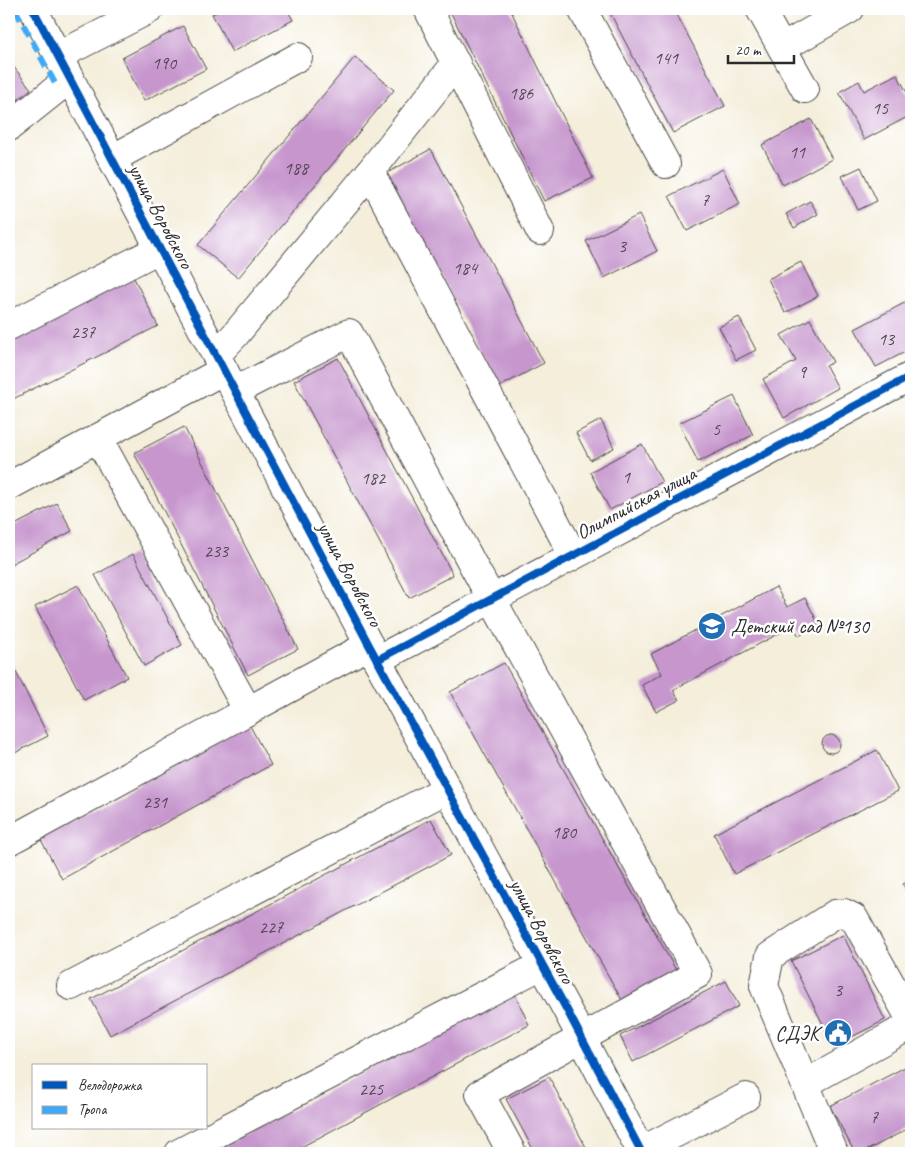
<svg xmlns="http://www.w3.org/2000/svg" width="920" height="1162" font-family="Caveat,sans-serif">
  <rect width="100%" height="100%" fill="#fff"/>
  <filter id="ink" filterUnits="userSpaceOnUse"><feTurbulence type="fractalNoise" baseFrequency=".02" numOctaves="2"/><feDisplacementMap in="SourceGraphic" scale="10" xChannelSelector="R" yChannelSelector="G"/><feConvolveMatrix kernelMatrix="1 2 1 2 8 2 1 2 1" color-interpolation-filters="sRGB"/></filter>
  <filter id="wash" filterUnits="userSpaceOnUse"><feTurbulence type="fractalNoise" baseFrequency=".0096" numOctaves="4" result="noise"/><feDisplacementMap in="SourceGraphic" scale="20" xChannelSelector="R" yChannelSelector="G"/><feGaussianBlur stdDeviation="1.12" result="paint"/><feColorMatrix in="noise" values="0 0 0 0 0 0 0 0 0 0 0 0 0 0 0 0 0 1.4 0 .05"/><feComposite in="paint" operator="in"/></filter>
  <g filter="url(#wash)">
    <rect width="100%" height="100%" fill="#f4eedb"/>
    <g id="blocks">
      <g fill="#c696cd">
        <path d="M223 9H287L293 20 232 52 212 14Z"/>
        <path d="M449 9H510L593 178 544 201Z"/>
        <path d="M608 9H674L725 106 673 133Z"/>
        <path d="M183 26 206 69 144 101 122 58Z"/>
        <path d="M355 57 394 90 238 278 198 245Z"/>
        <path d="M9 61 31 89 9 107Z"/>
        <path d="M897 74 911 100V115L864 140 839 92 859 81 864 91Z"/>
        <path d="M811 119 832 159 783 185 762 145Z"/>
        <path d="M431 149 544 363 499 387 387 173Z"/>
        <path d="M861 167 877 201 858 210 842 176Z"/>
        <path d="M723 169 740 204 687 231 669 196Z"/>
        <path d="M810 201 818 214 794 228 786 214Z"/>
        <path d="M639 215 657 251 604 278 586 241Z"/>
        <path d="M801 262 818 296 785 313 768 279Z"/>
        <path d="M133 276 158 326 9 401V338Z"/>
        <path d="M910 300 911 349 876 367 855 329Z"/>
        <path d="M739 317 756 350 736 360 719 327Z"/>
        <path d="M810 319 833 362 826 366 838 388 784 418 763 379 796 361 781 335Z"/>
        <path d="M338 358 453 575 409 598 294 381Z"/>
        <path d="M734 396 753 435 698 462 679 423Z"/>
        <path d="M601 420 614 448 590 460 576 433Z"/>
        <path d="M184 427 298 649 248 675 134 453Z"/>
        <path d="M642 444 662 482 610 510 590 472Z"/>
        <path d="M57 503 72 531 9 565V528Z"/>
        <path d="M133 554 182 645 144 666 95 575Z"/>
        <path d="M78 585 127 677 84 700 35 607Z"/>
        <path d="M776 587 787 607 805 598 819 625 799 636 793 626 673 690 679 700 656 712 642 685 662 674 651 654Z"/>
        <path d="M9 658 48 736 9 756Z"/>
        <path d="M504 663 677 972 623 1002 450 692Z"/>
        <path d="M249 724 271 765 62 879 40 838Z"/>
        <circle cx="831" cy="744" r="9"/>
        <path d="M877 750 898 791 734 874 714 834Z"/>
        <path d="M431 819 451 855 110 1035 91 999Z"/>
        <path d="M911 880V901L903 884Z"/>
        <path d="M843 935 885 1020 834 1046 791 961Z"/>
        <path d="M726 981 739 1006 633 1062 620 1036Z"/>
        <path d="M514 992 529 1025 290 1153H211Z"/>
        <path d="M911 1064V1127L862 1153H855L830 1106Z"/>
        <path d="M549 1077 589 1153H535L506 1099Z"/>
      </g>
    </g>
  </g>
  <g filter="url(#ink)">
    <use href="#blocks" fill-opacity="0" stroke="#494845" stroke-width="1"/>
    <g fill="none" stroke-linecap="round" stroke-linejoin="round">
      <defs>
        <g id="minor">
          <path d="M33 9 369 645 568 1012 642 1153"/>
          <path d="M428 9 540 231"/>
          <path d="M582 9 666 164"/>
          <path d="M760 9 805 89"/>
          <path d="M782 48 850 9"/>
          <path d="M58 56 150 9"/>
          <path d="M9 127 69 79"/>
          <path d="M112 159 298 57"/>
          <path d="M370 172 573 555"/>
          <path d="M9 326 159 249"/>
          <path d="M216 355 235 335 370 172 456 63"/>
          <path d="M235 391 349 333 474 567 698 974 480 1094 512 1153"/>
          <path d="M98 438 248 711"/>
          <path d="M9 486 224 370"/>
          <path d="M377 660 911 376"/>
          <path d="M9 841 369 645"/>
          <path d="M71 986 447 789"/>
          <path d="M805 1084 911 1025"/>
          <path d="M641 1151 746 1097"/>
          <path d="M179 1153 542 965"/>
          <path d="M834 1153 764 986 770 956 835 914 844 913 854 918 911 1020"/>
        </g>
      </defs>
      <use href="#minor" stroke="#494845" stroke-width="30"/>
      <use href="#minor" stroke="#fff" stroke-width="28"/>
      <path stroke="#3fa9f5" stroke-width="6" stroke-dasharray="12 6" stroke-linecap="butt" d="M15 9 57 87"/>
      <defs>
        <g id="cycleway">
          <path d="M33 9 369 645 568 1012 642 1153"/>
          <path d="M377 660 911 376"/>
        </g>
      </defs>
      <use href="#cycleway" stroke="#fff" stroke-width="11"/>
      <use href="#cycleway" stroke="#0057b8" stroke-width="8"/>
    </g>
  </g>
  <defs>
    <symbol id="school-disc" viewBox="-11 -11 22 22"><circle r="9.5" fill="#1f6fb2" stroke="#fff"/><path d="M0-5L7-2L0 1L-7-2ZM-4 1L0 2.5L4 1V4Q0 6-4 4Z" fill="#fff"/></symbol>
    <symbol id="civic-disc" viewBox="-11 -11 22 22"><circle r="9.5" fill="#1f6fb2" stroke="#fff"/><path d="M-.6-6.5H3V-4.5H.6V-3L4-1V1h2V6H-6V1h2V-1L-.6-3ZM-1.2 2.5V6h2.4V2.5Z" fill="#fff"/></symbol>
  </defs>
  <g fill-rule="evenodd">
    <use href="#school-disc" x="696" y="610" width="32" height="32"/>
    <use href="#civic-disc" x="822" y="1017" width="32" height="32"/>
  </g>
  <g text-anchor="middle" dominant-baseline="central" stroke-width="5" stroke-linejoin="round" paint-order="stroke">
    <g font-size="18" fill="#524654">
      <text x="666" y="58">141</text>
      <text x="164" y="63">190</text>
      <text x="521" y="93">186</text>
      <text x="880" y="108">15</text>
      <text x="797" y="152">11</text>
      <text x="296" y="168">188</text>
      <text x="705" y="200">7</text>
      <text x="622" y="246">3</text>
      <text x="465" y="268">184</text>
      <text x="83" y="332">237</text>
      <text x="886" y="339">13</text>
      <text x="802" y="372">9</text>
      <text x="716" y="429">5</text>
      <text x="626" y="477">1</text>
      <text x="373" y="478">182</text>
      <text x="216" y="551">233</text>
      <text x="155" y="802">231</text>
      <text x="564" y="832">180</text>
      <text x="271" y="927">227</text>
      <text x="838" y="990">3</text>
      <text x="371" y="1089">225</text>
      <text x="874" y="1117">7</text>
    </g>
    <g font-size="20" fill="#2b2b2b" stroke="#fff">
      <text transform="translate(161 216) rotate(62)">улица Воровского</text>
      <text transform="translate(636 503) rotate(-28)">Олимпийская улица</text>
      <text transform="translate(350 574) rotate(62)">улица Воровского</text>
      <text transform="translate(542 931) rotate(62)">улица Воровского</text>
    </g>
    <g font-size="20" fill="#2b2b2b" stroke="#fff" text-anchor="start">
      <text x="731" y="626">Детский сад №130</text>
      <text x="819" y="1033" text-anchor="end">СДЭК</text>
    </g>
  </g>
  <rect width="920" height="1162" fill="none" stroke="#fff" stroke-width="30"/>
  <rect x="32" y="1064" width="175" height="65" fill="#ffffff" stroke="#aaaaaa"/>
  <rect x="42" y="1081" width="25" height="8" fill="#0057b8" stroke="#aaaaaa"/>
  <text x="78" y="1090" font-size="15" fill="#2b2b2b">Велодорожка</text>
  <rect x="42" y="1106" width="25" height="8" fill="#3fa9f5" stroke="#aaaaaa"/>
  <text x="78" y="1114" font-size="15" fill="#2b2b2b">Тропа</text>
  <path d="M728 55v8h66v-8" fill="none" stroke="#2b2b2b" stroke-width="2.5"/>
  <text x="735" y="55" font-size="15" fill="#2b2b2b" stroke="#ffffff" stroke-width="4" paint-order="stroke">20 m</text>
</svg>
